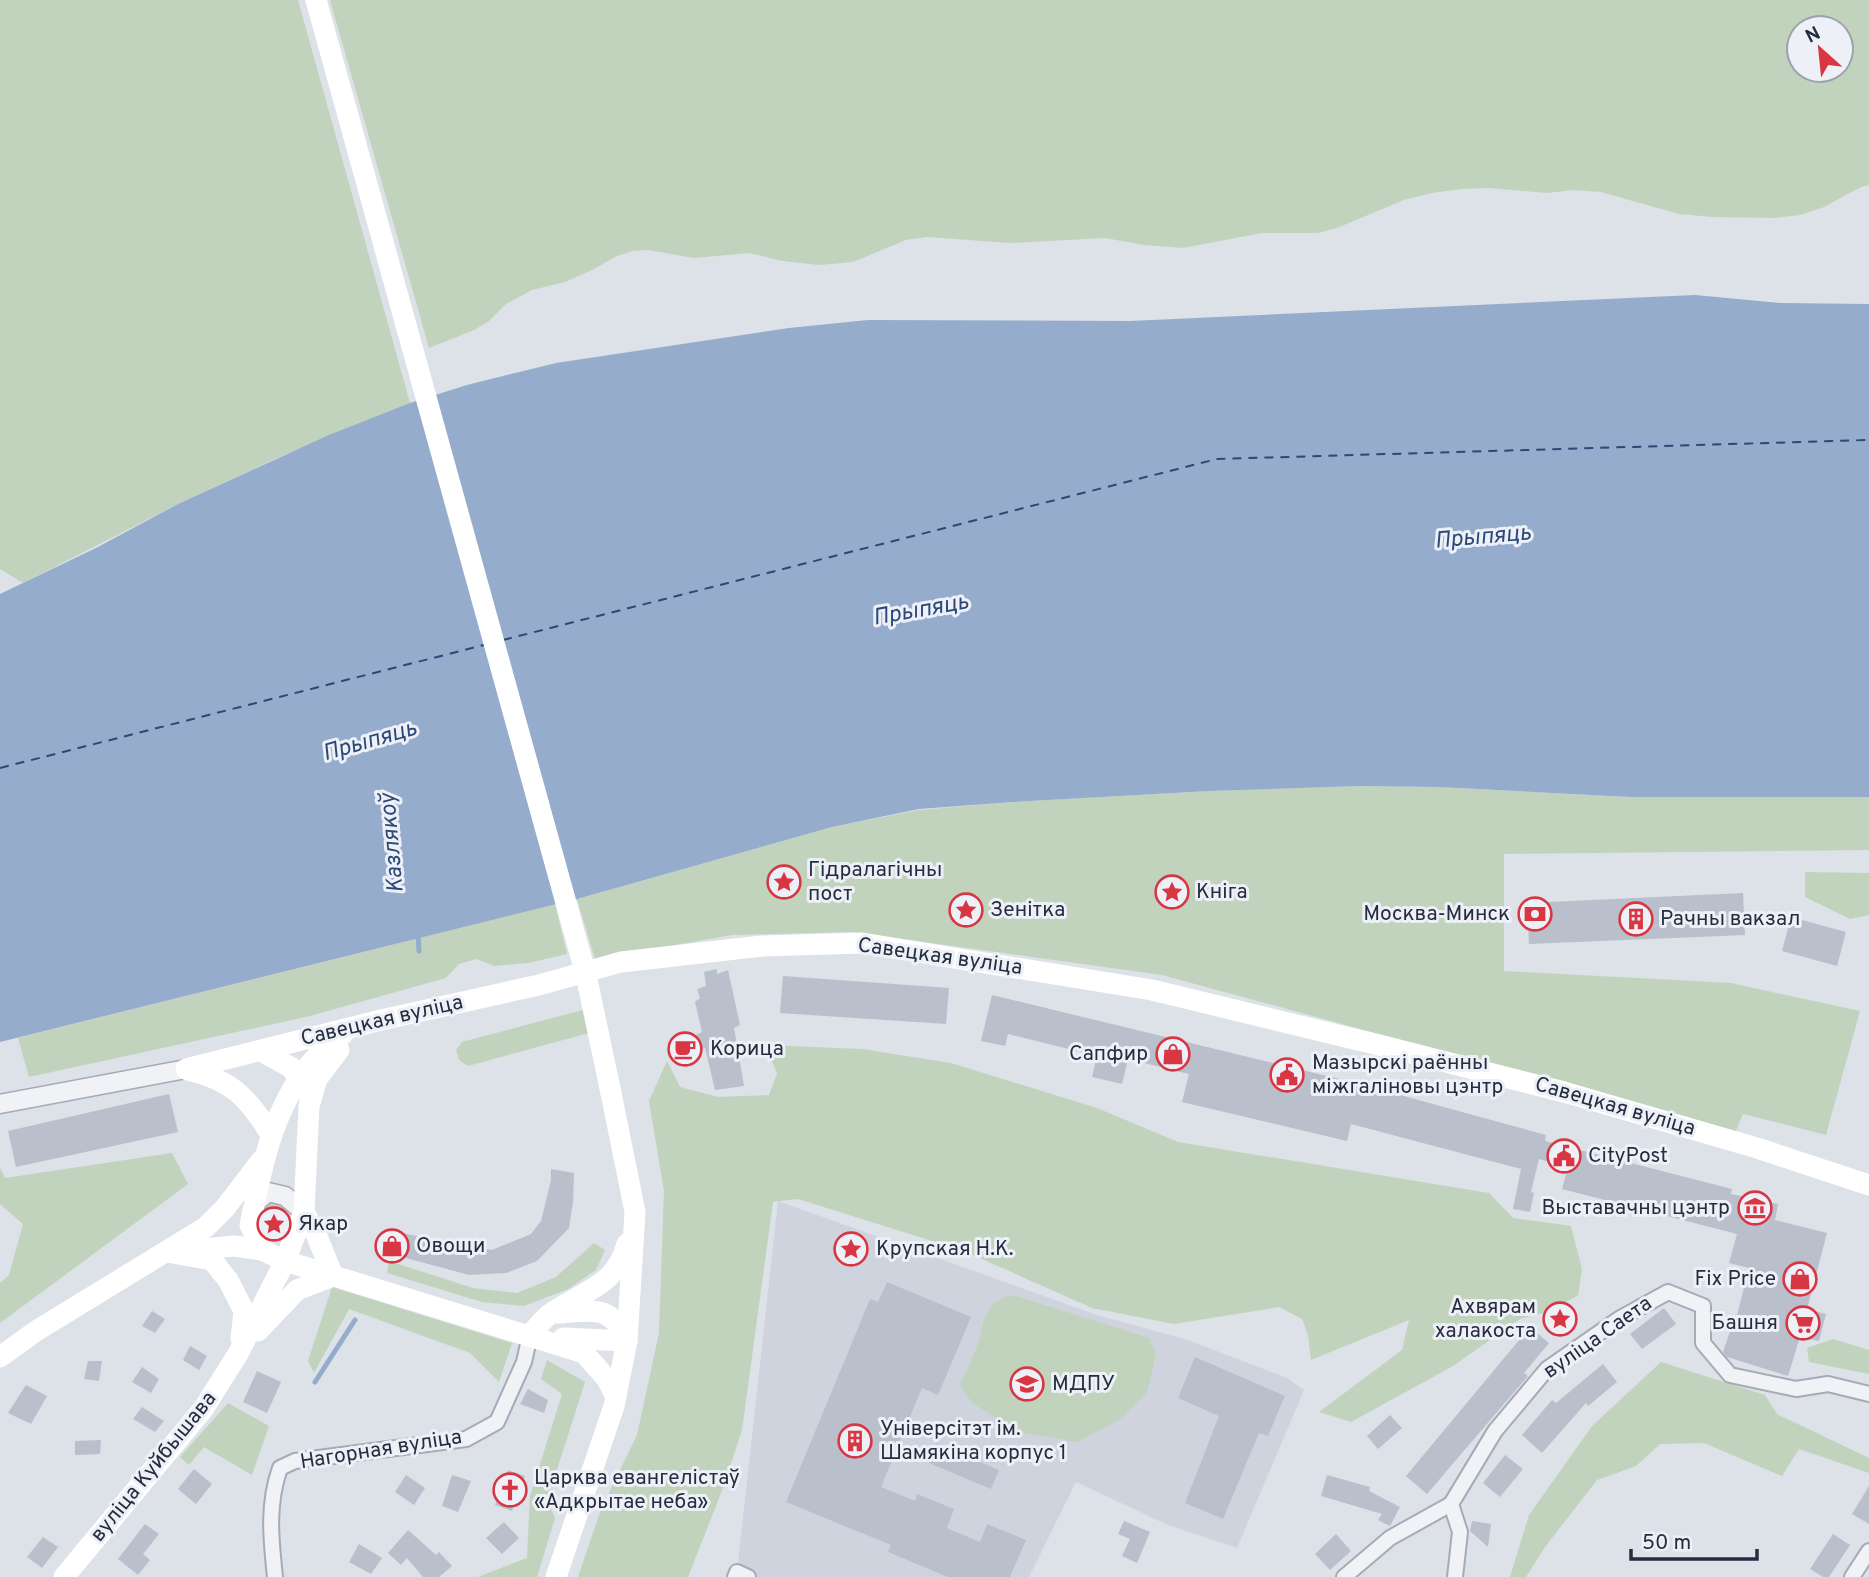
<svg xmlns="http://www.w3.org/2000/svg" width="1869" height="1577" font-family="Overpass,sans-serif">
  <rect width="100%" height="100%" fill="#dde1e8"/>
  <path fill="#cfd3de" d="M778 1201 1097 1315 1188 1340 1287 1378 1304 1390 1237 1548 1168 1525 1076 1482 1029 1577H748L737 1572Z"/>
  <g fill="#c1d3bd" fill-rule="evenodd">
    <path d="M0 0H298L410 403 277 458 178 504 23 583 0 569Z"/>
    <path d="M330 0H1869V185L1861 187 1824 207 1800 215 1773 218 1713 217 1679 214 1601 192 1573 190 1547 193 1489 188 1461 189 1432 193 1404 200 1337 228 1318 233H1262L1183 248 1144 245 1105 238 1010 243 927 237 906 240 853 262 819 265 782 261 750 253 694 258 648 250 633 251 617 256 590 271 565 282 532 290 506 304 488 322 474 330 429 348ZM1841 28V70H1799V28Z"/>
    <path d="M1360 786 1439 787 1630 797H1869V850L1504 854V971L1731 983 1860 1011 1826 1135 1743 1114 1736 1131 1162 975 852 932 732 935 595 959 577 899 832 827 919 810 1013 802 1209 791Z"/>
    <path d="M1805 872 1869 873V915L1850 919 1805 897Z"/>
    <path d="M555 904 567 954 528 963 494 966 477 959 459 964 446 978 310 1016 29 1077 18 1038Z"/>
    <path d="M583 1010 589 1033 468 1066 459 1060 456 1050 462 1042Z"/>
    <path d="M765 1045 862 1049 951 1063 1097 1108 1178 1142 1489 1193 1513 1218 1571 1226 1582 1269 1578 1296 1542 1313 1520 1319 1453 1366 1351 1422 1319 1412 1402 1350 1409 1320 1311 1360 1308 1335 1302 1319 1279 1307 1174 1324 1092 1308 964 1251 798 1199 773 1202 742 1430 723 1488 688 1577H578L601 1509 637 1435 659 1333 664 1191 649 1101 667 1061 680 1087 718 1097 769 1095 777 1073Z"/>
    <path d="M172 1153 188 1184 0 1323V1283L9 1275 23 1224 0 1204V1168L5 1178Z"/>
    <circle cx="273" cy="1218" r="15"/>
    <path d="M594 1243 605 1250 596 1270 568 1289 524 1306 482 1302 387 1273 389 1261 473 1288 517 1293 556 1277Z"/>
    <path d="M332 1287 512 1343 499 1382 470 1353 349 1309 314 1373 308 1361Z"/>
    <path d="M1007 1296H1016L1149 1338 1156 1354 1147 1393 1119 1420 1077 1442 1019 1432 972 1403 960 1385C965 1373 971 1361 976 1349 985 1325 980 1307 1007 1296Z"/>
    <path d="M1833 1339 1869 1350V1374L1809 1362 1807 1348Z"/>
    <path d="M547 1360 585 1382 547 1501 555 1518 537 1577H478L527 1558 530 1496 562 1394 541 1379Z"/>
    <path d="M1661 1362 1765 1395 1777 1414 1869 1458V1473L1799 1449 1782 1476 1704 1443 1660 1444 1636 1466 1597 1480 1545 1547 1526 1577H1510L1529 1515 1592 1426Z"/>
    <path d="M228 1403 269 1426 252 1475 204 1447 189 1465 180 1457Z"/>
  </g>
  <path fill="#95accc" d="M1695 295 1781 303 1869 304V797H1630L1439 787 1360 786 1209 791 1013 802 919 809 832 827 577 899 0 1042V594L96 548 178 504 329 435 410 403 467 385 556 363 789 328 868 320 1130 321Z"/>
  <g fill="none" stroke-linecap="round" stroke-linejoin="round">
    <g stroke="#95accc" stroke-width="5">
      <path d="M418 933 419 951"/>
      <path d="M315 1382 355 1320"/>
    </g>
    <g stroke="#2c4878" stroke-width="2" stroke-dasharray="9 7" stroke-linecap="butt">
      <path d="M503 640 1217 459 1869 440"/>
      <path d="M0 768 484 645"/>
    </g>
  </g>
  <g fill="#babfcc">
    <path d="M1743 893 1745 935 1529 944 1527 903Z"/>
    <path d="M1791 917 1846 932 1837 966 1782 951Z"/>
    <path d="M717 969V974L728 970 740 1025 734 1028 744 1086 715 1090 705 1048 702 1049 696 1035 702 1032 695 1002 700 998 697 989 706 986 704 972Z"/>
    <path d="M783 976 949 988 946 1024 780 1013Z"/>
    <path d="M992 995 1360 1084 1546 1135 1545 1141 1732 1189 1731 1194 1778 1204 1775 1220 1827 1233 1807 1309 1826 1314 1819 1341 1800 1337 1788 1376 1727 1357 1723 1352 1730 1331H1733L1749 1268 1729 1263 1737 1234 1562 1189 1568 1167 1539 1159 1531 1192 1534 1193 1530 1212 1513 1209 1521 1169 1351 1124 1347 1141 1182 1102 1189 1074 1128 1059 1122 1084 1092 1077 1097 1056 1008 1034 1005 1046 981 1041Z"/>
    <path d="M169 1094 178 1132 16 1167 8 1131Z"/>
    <path d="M551 1169 574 1173 573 1202 569 1228 537 1261 506 1273 469 1275 395 1255 401 1233 492 1250 531 1234 541 1221 551 1180Z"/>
    <path d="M887 1282 971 1317 938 1395 922 1388 881 1487 915 1501 917 1494 954 1509 947 1528 980 1542 987 1524 1026 1540 1010 1577H948L888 1552 891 1545 786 1502 870 1299 878 1302Z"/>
    <path d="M1664 1308 1676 1324 1642 1349 1630 1334Z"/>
    <path d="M152 1311 165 1319 155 1333 142 1326Z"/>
    <path d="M1530 1327 1549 1343 1524 1373 1528 1376 1427 1494 1406 1476Z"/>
    <path d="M190 1346 207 1356 199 1370 183 1360Z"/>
    <path d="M1195 1357 1285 1396 1268 1436 1259 1433 1223 1519 1185 1503 1219 1416 1178 1398Z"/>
    <path d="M88 1361H102L99 1381 84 1379Z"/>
    <path d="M1603 1364 1617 1382 1588 1406 1586 1403 1542 1453 1522 1435 1552 1400 1556 1403Z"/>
    <path d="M142 1367 159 1379 151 1393 132 1382Z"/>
    <path d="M257 1371 281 1382 267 1413 243 1402Z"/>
    <path d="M26 1385 47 1396 31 1424 8 1413Z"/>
    <path d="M528 1389 548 1400 544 1413 520 1404Z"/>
    <path d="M142 1407 164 1421 155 1432 133 1419Z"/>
    <path d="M1390 1415 1402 1428 1378 1449 1367 1436Z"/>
    <path d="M101 1440 100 1454 75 1455V1441Z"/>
    <path d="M937 1444 999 1470 991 1489 929 1463Z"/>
    <path d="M1505 1455 1523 1469 1500 1497 1483 1483Z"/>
    <path d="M194 1469 212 1484 196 1504 178 1489Z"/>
    <path d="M508 1470 525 1476 512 1511 495 1505Z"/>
    <path d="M406 1475 425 1488 414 1505 395 1492Z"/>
    <path d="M452 1475 471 1481 458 1512 442 1506Z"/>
    <path d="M1327 1475 1370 1487 1369 1491 1400 1507 1390 1526 1378 1520 1382 1514 1321 1496Z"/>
    <path d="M1869 1486V1524L1852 1514Z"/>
    <path d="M1124 1521 1150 1532 1137 1563 1122 1556 1130 1539 1118 1534Z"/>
    <path d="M1472 1521 1491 1524 1488 1547 1470 1531Z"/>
    <path d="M504 1522 519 1538 502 1554 486 1538Z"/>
    <path d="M145 1524 159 1534 143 1554 150 1560 138 1575 118 1559Z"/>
    <path d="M408 1530 436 1555 439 1552 452 1566 439 1577H423L407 1558 401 1565 388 1553Z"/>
    <path d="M1336 1534 1351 1551 1330 1570 1315 1554Z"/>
    <path d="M1833 1534 1850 1545 1829 1577H1823L1810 1569Z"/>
    <path d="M43 1537 58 1547 42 1568 27 1557Z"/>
    <path d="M359 1544 382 1558 371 1574 349 1562Z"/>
  </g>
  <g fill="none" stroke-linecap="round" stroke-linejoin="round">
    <defs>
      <g id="minor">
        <path d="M275 1577C271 1539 267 1505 280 1468L295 1461 466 1439 497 1422 524 1362 530 1335"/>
        <path d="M735 1577 737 1572 748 1577"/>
        <path d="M1344 1577 1390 1538 1451 1504"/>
        <path d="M1455 1577 1460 1532 1451 1504 1495 1431 1547 1369 1619 1319 1668 1292 1703 1306V1343L1730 1375 1796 1389 1828 1384 1869 1394"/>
        <path d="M1852 1577 1869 1551"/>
      </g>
      <g id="tertiary">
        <path d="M0 1104 186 1069"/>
        <path d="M254 1204 268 1192 285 1196 304 1212"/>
      </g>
    </defs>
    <use href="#minor" stroke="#a6abb6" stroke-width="18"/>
    <use href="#tertiary" stroke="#a6abb6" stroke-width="21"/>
    <use href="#minor" stroke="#f0f2f6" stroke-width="14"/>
    <use href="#tertiary" stroke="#f0f2f6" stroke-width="18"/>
    <g stroke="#fff" stroke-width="21">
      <path d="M343 1034C333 1038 325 1047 318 1055 274 1101 262 1165 250 1225L262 1250 285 1261 584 1353 607 1379 616 1397"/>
      <path d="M261 1051 292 1068 304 1090"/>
      <path d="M186 1069 381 1020 539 985 621 962 762 946 862 943 1152 990 1379 1045 1564 1092 1757 1148 1869 1185"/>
      <path d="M188 1070C231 1080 248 1097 271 1135"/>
      <path d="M304 1212 316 1234 333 1276"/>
      <path d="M191 1250 234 1246 262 1250"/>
      <path d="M167 1252 212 1260 228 1280 244 1311 241 1339"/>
      <path d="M557 1313C592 1311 611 1303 627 1341"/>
      <path d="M258 1331 297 1290 333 1276"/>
      <path d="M530 1335C537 1328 544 1317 553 1312 585 1290 616 1286 627 1244"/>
      <path d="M563 1338 627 1341"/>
      <path d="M0 1357 36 1331 206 1227 225 1208 261 1161"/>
      <path d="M64 1577 204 1408 239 1352 285 1261 304 1212 309 1106 317 1079 339 1050"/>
      <path d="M556 1577 614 1406 627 1341 635 1212 611 1093"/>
    </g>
    <path stroke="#fff" stroke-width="21" d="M316 0 586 975 611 1093"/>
  </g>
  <defs>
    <symbol id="sight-ring" viewBox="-11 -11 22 22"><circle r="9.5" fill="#edf0f6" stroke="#d93643" stroke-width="1.5"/><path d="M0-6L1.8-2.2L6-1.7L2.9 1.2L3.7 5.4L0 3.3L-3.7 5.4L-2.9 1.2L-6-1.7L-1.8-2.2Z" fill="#d93643"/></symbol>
    <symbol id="bank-ring" viewBox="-11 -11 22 22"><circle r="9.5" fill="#edf0f6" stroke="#d93643" stroke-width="1.5"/><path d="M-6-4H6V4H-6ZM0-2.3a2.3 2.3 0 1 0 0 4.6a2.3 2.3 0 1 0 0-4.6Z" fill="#d93643"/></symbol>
    <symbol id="building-ring" viewBox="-11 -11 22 22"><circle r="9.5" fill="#edf0f6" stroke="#d93643" stroke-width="1.5"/><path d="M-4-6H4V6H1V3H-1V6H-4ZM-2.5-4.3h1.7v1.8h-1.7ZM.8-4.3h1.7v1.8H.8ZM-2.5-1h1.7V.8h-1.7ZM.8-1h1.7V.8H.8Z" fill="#d93643"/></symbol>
    <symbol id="cafe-ring" viewBox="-11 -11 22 22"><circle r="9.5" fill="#edf0f6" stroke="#d93643" stroke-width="1.5"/><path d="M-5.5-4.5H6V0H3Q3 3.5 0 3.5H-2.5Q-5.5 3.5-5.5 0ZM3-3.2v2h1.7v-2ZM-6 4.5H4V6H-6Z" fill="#d93643"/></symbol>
    <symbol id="shop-ring" viewBox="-11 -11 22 22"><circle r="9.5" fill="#edf0f6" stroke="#d93643" stroke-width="1.5"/><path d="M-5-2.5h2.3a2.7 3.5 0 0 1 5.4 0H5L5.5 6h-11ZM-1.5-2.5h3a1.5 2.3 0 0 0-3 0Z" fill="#d93643"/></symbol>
    <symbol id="civic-ring" viewBox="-11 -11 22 22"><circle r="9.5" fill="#edf0f6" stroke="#d93643" stroke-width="1.5"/><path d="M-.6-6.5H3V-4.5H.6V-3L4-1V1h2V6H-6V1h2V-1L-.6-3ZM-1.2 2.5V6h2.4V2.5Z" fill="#d93643"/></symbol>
    <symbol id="museum-ring" viewBox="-11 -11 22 22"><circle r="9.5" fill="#edf0f6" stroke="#d93643" stroke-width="1.5"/><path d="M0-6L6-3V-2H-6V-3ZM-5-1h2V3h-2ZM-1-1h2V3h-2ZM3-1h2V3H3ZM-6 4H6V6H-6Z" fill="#d93643"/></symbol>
    <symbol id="supermarket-ring" viewBox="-11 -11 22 22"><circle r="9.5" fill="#edf0f6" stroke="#d93643" stroke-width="1.5"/><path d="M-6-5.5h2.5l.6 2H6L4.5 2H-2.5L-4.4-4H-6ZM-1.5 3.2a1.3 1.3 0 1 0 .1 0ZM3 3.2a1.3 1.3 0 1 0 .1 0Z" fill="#d93643"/></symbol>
    <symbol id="university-ring" viewBox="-11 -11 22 22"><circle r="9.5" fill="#edf0f6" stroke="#d93643" stroke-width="1.5"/><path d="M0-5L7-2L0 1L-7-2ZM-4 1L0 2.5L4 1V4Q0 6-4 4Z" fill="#d93643"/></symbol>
    <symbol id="church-ring" viewBox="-11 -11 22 22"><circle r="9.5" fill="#edf0f6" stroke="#d93643" stroke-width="1.5"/><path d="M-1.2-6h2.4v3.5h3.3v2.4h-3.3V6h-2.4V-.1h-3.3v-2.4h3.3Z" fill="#d93643"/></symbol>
  </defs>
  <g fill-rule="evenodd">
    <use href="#sight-ring" x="765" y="863" width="38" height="38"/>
    <use href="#sight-ring" x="1153" y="873" width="38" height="38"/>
    <use href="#sight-ring" x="947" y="891" width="38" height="38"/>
    <use href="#bank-ring" x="1516" y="895" width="38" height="38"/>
    <use href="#building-ring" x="1617" y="900" width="38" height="38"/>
    <use href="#cafe-ring" x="666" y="1030" width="38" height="38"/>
    <use href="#shop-ring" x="1154" y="1035" width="38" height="38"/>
    <use href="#civic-ring" x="1268" y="1056" width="38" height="38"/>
    <use href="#civic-ring" x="1545" y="1137" width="38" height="38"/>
    <use href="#museum-ring" x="1736" y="1189" width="38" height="38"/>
    <use href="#sight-ring" x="255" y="1205" width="38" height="38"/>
    <use href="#shop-ring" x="373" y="1227" width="38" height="38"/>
    <use href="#sight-ring" x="832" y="1230" width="38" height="38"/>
    <use href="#shop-ring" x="1781" y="1260" width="38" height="38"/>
    <use href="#sight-ring" x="1541" y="1300" width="38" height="38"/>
    <use href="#supermarket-ring" x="1784" y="1304" width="38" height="38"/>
    <use href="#university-ring" x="1008" y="1365" width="38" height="38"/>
    <use href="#building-ring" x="836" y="1422" width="38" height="38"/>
    <use href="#church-ring" x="491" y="1471" width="38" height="38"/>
  </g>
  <g text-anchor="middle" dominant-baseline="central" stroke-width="6" stroke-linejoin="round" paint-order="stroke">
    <g font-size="21" fill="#252d40" stroke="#edf0f6" text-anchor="start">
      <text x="808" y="870">Гідралагічны<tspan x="808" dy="24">пост</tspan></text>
      <text x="1196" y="892">Кніга</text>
      <text x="990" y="910">Зенітка</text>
      <text x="1510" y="914" text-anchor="end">Москва-Минск</text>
      <text x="1660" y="919">Рачны вакзал</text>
      <text x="710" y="1049">Корица</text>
      <text x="1148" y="1054" text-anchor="end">Сапфир</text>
      <text x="1312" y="1063">Мазырскі раённы<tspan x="1312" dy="24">міжгаліновы цэнтр</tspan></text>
      <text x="1588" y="1156">CityPost</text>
      <text x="1730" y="1208" text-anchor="end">Выставачны цэнтр</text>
      <text x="298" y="1224">Якар</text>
      <text x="416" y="1246">Овощи</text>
      <text x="876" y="1249">Крупская Н.К.</text>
      <text x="1776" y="1279" text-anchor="end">Fix Price</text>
      <text x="1536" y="1307" text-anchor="end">Ахвярам<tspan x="1536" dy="24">халакоста</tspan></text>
      <text x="1778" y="1323" text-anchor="end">Башня</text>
      <text x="1052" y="1384">МДПУ</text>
      <text x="880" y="1429">Універсітэт ім.<tspan x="880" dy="24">Шамякіна корпус 1</tspan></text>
      <text x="534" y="1478">Царква евангелістаў<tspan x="534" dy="24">«Адкрытае неба»</tspan></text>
    </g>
    <g font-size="21" fill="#252d40" stroke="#edf0f6">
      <text transform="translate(940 957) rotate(8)">Савецкая вуліца</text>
      <text transform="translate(382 1021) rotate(-13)">Савецкая вуліца</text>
      <text transform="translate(1615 1107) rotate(16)">Савецкая вуліца</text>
      <text transform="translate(1598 1338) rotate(-35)">вуліца Саета</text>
      <text transform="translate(381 1450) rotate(-9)">Нагорная вуліца</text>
      <text transform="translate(154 1467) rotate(-51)">вуліца Куйбышава</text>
    </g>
    <g font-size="23" font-style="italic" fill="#2c4878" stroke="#edf0f6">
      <text transform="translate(1483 538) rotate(-5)">Прыпяць</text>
      <text transform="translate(921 611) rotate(-10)">Прыпяць</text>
      <text transform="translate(370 742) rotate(-16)">Прыпяць</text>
      <text transform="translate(393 843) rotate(-95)">Казлякоў</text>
    </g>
  </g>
  <g transform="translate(1820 49) rotate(333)"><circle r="33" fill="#edf0f6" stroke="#9da2ad" stroke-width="2"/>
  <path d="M0-5L12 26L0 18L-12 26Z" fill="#d93643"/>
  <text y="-10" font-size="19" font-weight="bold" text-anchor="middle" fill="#252d40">N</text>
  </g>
  <path d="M1631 1549v10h126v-10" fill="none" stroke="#252d40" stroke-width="3.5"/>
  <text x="1642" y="1549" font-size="21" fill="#252d40" stroke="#edf0f6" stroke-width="5" paint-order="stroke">50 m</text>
</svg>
